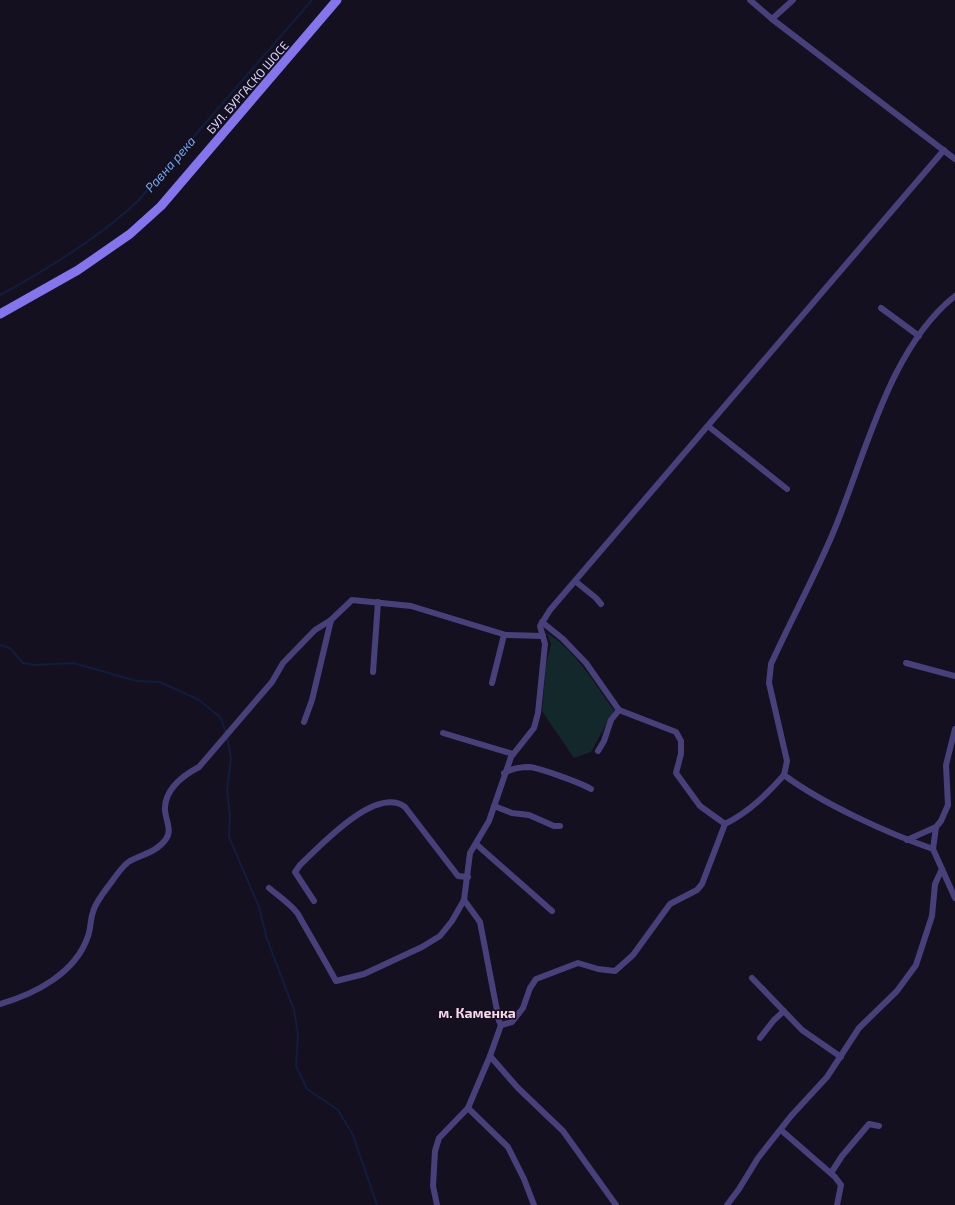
<svg xmlns="http://www.w3.org/2000/svg" width="955" height="1205" font-family="'Exo 2',sans-serif">
  <rect width="100%" height="100%" fill="#141020"/>
  <path fill="#13282a" d="M547 633C577 652 593 682 614 710L591 752 574 758 542 711 546 665 551 644Z"/>
  <g fill="none" stroke-linecap="round" stroke-linejoin="round">
    <g stroke="#111d3e" stroke-width="2">
      <path d="M0 295C48 269 97 239 137 202L312 0"/>
      <path d="M0 645 10 648 23 663 35 665 73 663 137 681 160 682 199 700 220 717 226 732"/>
      <path d="M227 737 231 758 227 790 230 815 229 837 259 907 267 939 294 1010 298 1034 296 1066 307 1089 338 1110 353 1135 377 1205"/>
    </g>
    <g stroke="#48407a" stroke-width="6">
      <path d="M750 0 772 19 955 159"/>
      <path d="M772 19 793 0"/>
      <path d="M881 308 919 336"/>
      <path d="M708 426 787 489"/>
      <path d="M575 581 596 598 601 604"/>
      <path d="M542 622 563 639 586 663 619 710 676 732 681 741V754L676 773 700 806 725 824"/>
      <path d="M906 663 955 676"/>
      <path d="M373 672 378 602"/>
      <path d="M492 683 504 635"/>
      <path d="M304 722 312 700 331 620"/>
      <path d="M955 729 946 765 948 805 941 821 936 827 933 849 955 898"/>
      <path d="M443 733 513 754"/>
      <path d="M598 751 604 741 611 720 619 710"/>
      <path d="M504 773C511 769 521 767 529 767 540 768 581 783 591 789"/>
      <path d="M784 775C766 795 749 812 725 824L702 884 697 890 670 904 633 955 615 971 598 969 578 963 536 979 530 988 523 1008 512 1022 501 1025 499 1021 480 922 464 900 470 853 489 821 511 757 534 728 538 713 545 644 540 626 550 610 944 150"/>
      <path d="M494 806 512 813 529 815 554 826H560"/>
      <path d="M907 840 936 827"/>
      <path d="M476 844 552 911"/>
      <path d="M933 849C887 833 823 804 784 775L787 761 769 683 771 664C791 620 814 578 833 533 865 457 889 348 955 296"/>
      <path d="M269 888C277 895 295 907 299 916 311 937 324 959 336 981L364 974 422 947 440 936 452 921 464 900"/>
      <path d="M314 901 295 872 300 865C320 846 376 785 405 807L458 876 468 877"/>
      <path d="M752 978 802 1030 841 1057"/>
      <path d="M0 1004C35 994 76 973 88 936 91 929 90 920 93 912 95 903 104 892 110 884 115 877 123 865 130 861 143 854 157 852 166 839 173 829 164 818 165 807 166 788 184 775 199 767L272 682 283 663 315 630 331 620 352 600 411 606 506 635 543 636"/>
      <path d="M501 1025 490 1056 518 1088 563 1131 616 1205"/>
      <path d="M760 1038 774 1020 784 1011"/>
      <path d="M468 1108 508 1147 524 1179 534 1205"/>
      <path d="M781 1130 835 1177 841 1185 837 1205"/>
      <path d="M831 1173 842 1156 869 1124 879 1126"/>
      <path d="M437 1205 433 1186 435 1151 439 1138 468 1108 490 1056"/>
      <path d="M727 1205 739 1189 758 1158 791 1116 827 1077 859 1028 897 991 916 965 932 916 935 884 942 869"/>
    </g>
    <path stroke="#8475ef" stroke-width="9" d="M0 314 78 270 130 234 161 206 337 0"/>
  </g>
  <g text-anchor="middle" dominant-baseline="central" stroke-width="3" stroke-linejoin="round" paint-order="stroke">
    <g font-size="12" fill="#dcd4fa" stroke="#141020">
      <text transform="translate(247 87) rotate(-49)">БУЛ. БУРГАСКО ШОСЕ</text>
    </g>
    <g font-size="13" font-style="italic" fill="#6da6ef" stroke="#141020">
      <text transform="translate(170 164) rotate(-49)">Равна река</text>
    </g>
    <g font-size="14" font-weight="bold" fill="#fad6e9" stroke="#141020">
      <text x="477" y="1012">м. Каменка</text>
    </g>
  </g>
</svg>
